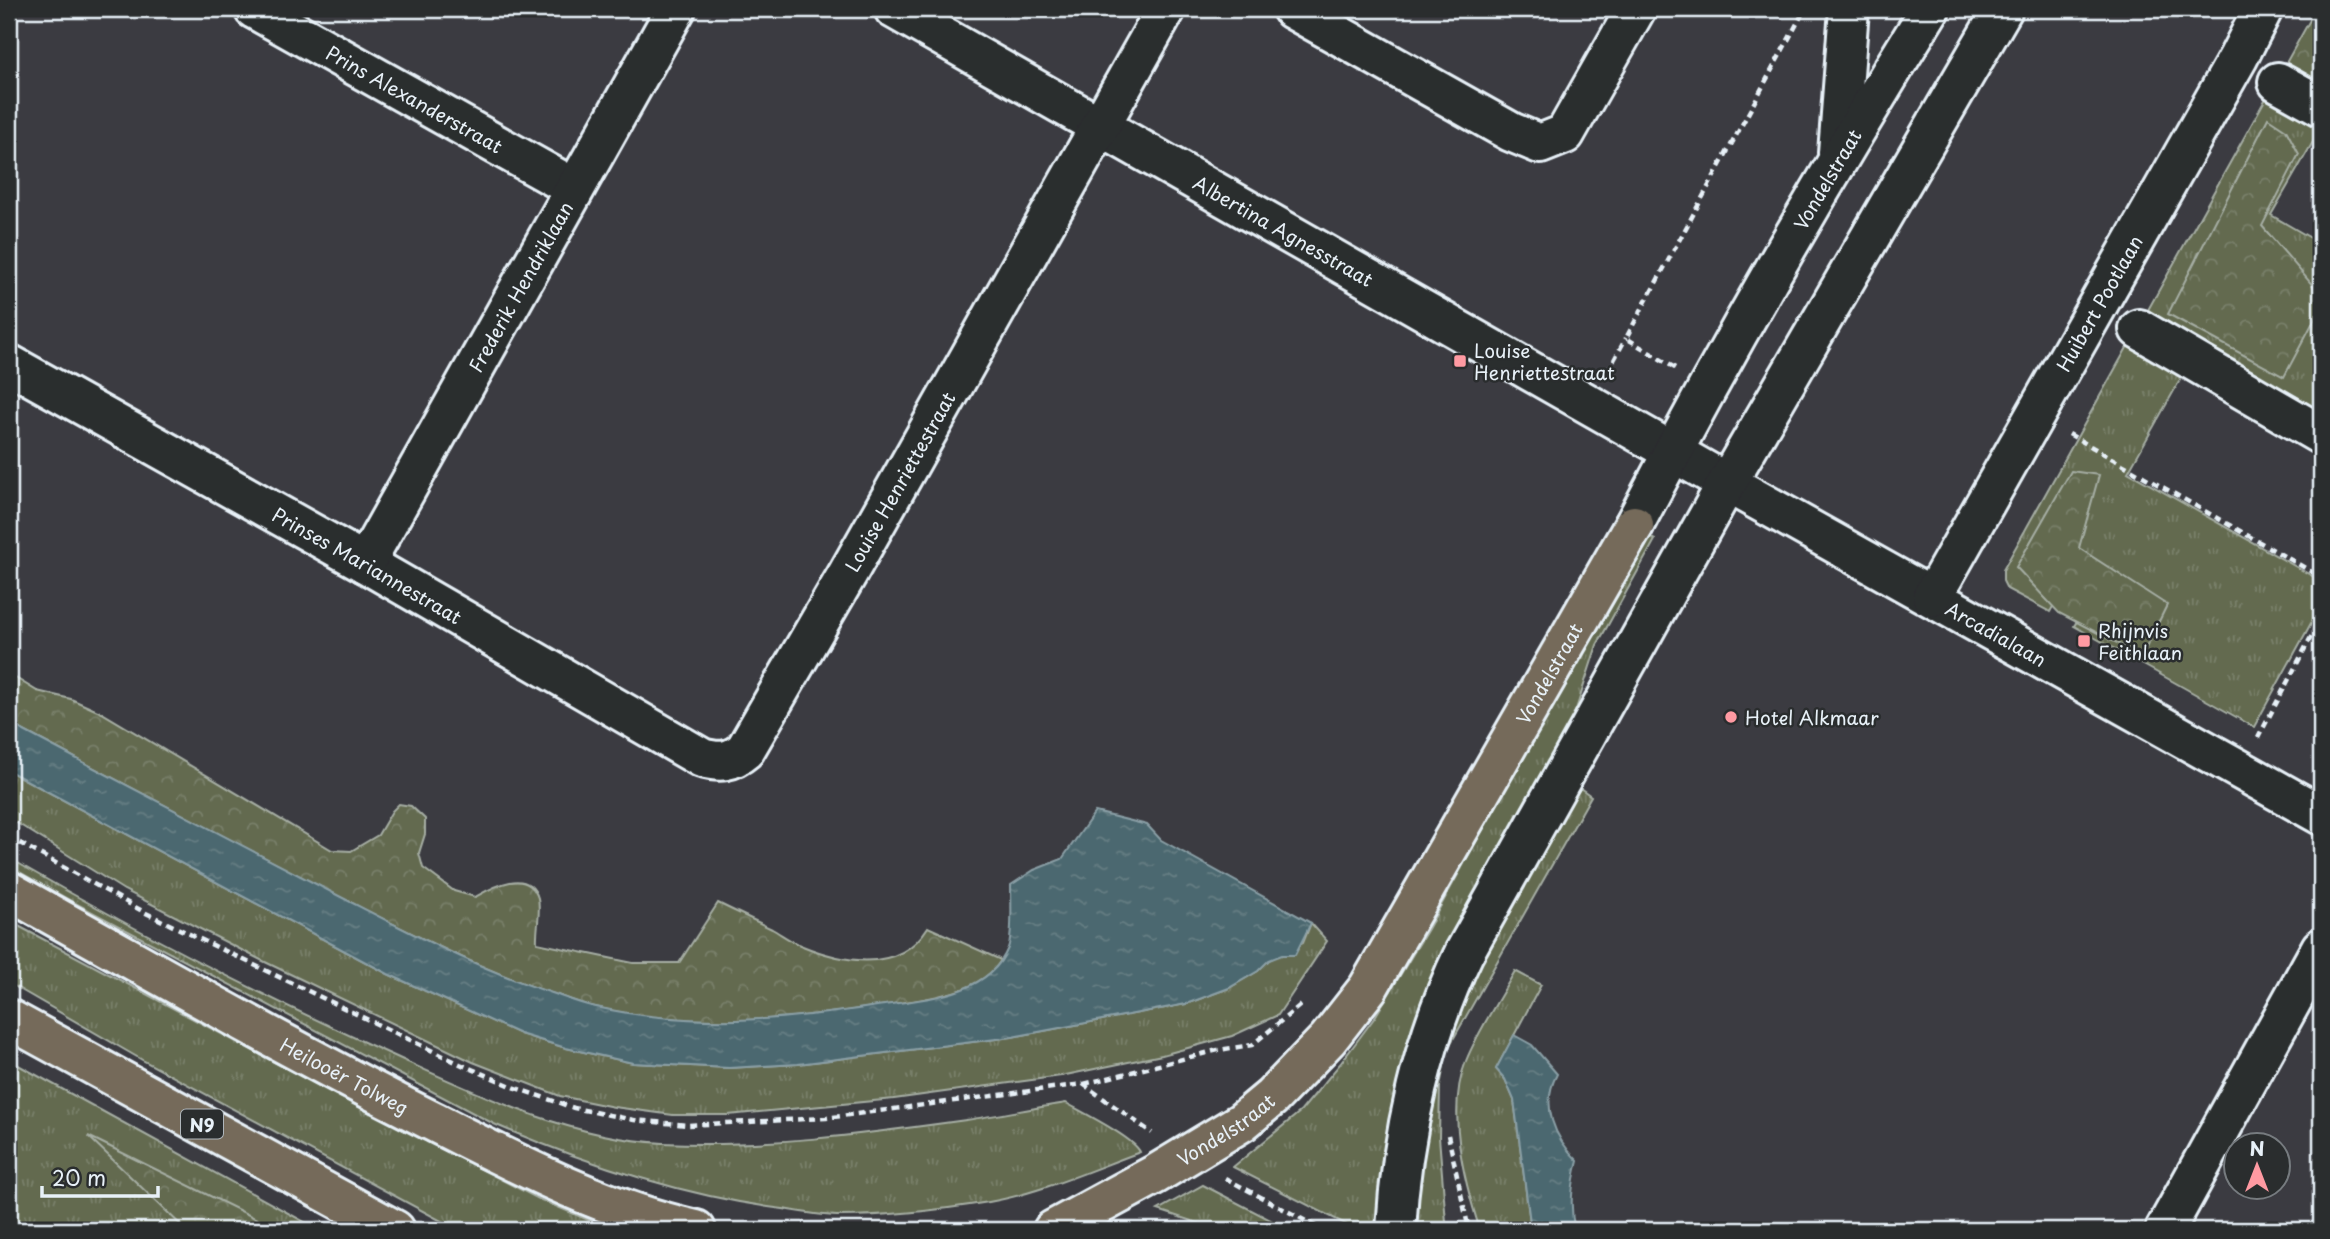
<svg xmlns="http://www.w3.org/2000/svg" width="2330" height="1239" font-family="'Playpen Sans',sans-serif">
  <defs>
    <pattern id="grass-tufts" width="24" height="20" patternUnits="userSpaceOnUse" patternTransform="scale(1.75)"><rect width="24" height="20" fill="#636a50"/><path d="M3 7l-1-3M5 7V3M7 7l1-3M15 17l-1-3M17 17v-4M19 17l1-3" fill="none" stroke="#79806a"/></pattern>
    <pattern id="forest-crowns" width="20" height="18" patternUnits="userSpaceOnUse" patternTransform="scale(1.75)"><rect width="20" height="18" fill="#636a50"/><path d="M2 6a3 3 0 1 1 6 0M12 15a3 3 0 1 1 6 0" fill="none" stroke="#79806a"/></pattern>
    <pattern id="water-ripples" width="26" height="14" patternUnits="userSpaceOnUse" patternTransform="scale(1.75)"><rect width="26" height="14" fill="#4c686f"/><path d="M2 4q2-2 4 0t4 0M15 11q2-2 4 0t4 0" fill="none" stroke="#667e84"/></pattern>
  </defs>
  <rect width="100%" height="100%" fill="#3b3b41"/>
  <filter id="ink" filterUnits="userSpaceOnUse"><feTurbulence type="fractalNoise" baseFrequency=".0143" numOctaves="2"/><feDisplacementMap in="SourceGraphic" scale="14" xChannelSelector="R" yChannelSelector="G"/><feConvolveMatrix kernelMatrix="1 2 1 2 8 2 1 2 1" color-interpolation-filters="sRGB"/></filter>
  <g filter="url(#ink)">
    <g fill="url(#grass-tufts)" stroke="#a6aea4" stroke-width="2">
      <path d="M2270 91 2321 124V128L2271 215 2321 244V419L2197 350 2128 472 2321 581V605L2254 727 2074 626 2081 615 2056 601 2050 612 2007 589 2003 581V570Z"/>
      <path d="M1640 532 1655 540 1597 645 1568 734 1447 949 1380 1230H1357L1233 1167 1301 1111 1340 1064 1375 1017 1428 929 1615 590Z"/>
      <path d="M9 771 388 974 520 1034 566 1048 633 1063 729 1068 798 1064 1012 1037 1186 1004 1229 988 1258 971 1269 960 1303 943 1311 923 1327 941 1278 1015 1232 1036 1162 1055 1061 1076 894 1099 728 1115H673L614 1107 560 1096 473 1062 261 960 124 890 9 818Z"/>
      <path d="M1580 788 1591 796 1447 1050 1440 1086 1439 1137 1446 1222 1449 1230H1408L1429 1086 1510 880 1566 812Z"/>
      <path d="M9 858C133 930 260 995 390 1054 476 1093 567 1138 663 1143 764 1148 866 1134 966 1120 1000 1115 1033 1108 1066 1103 1082 1112 1134 1138 1140 1152 1091 1170 1040 1193 989 1202 940 1210 890 1216 841 1216 822 1216 802 1212 783 1209 683 1196 587 1164 494 1124L75 903 9 866Z"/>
      <path d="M9 921 321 1087 539 1199 612 1230H458L144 1061 9 983Z"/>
      <path d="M1515 971 1541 985 1496 1069 1505 1079 1514 1100 1531 1230H1480C1464 1181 1446 1111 1466 1061 1477 1033 1500 998 1515 971Z"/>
      <path d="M9 1060 319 1230H9Z"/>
      <path d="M1203 1185 1290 1230H1219L1158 1210Z"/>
    </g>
    <g fill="url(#forest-crowns)" stroke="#a6aea4" stroke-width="2">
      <path d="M2316 9H2321V94L2281 72Z"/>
      <path d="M2268 118 2286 130 2299 154 2262 226 2321 295V307L2284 377 2168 314Z"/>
      <path d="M2071 471 2099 475 2079 548 2167 605 2142 656 2059 613 2016 567Z"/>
      <path d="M9 674 37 691 71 699 102 713 332 850 351 851 378 835 392 811 399 804 411 806 425 819V834L419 853 423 868 454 891 475 897C493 887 528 867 538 898 541 911 536 930 537 943L633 963H679L718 903C736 912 754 920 772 929 781 934 790 941 800 945 844 963 899 974 928 927L1001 960C980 996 916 1000 879 1006 785 1021 689 1029 595 1007 581 1004 568 998 554 994 479 969 409 932 338 896 228 839 118 781 9 723Z"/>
      <path d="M88 1136 259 1220 263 1230H186Z"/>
    </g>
    <g fill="url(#water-ripples)" stroke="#8a9fa6" stroke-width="2">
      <path d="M9 723C118 781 227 838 337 895 407 931 477 969 552 993 566 998 581 1004 596 1007 691 1028 782 1021 877 1006 922 999 988 997 1008 948 1013 935 1011 900 1011 885L1034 870 1062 859 1095 812 1147 825 1161 840 1311 923 1295 955H1282L1269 960 1258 971 1229 988 1186 1004 1012 1037 798 1064 729 1068 633 1063 566 1048 520 1034 388 974 9 771Z"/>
      <path d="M1514 1035 1532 1045 1557 1074C1540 1105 1554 1138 1578 1161 1572 1184 1569 1206 1575 1230H1531L1514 1100 1505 1079 1496 1069Z"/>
    </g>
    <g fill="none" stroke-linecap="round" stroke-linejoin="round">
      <defs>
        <g id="minor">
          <path id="s1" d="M254 9 574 188"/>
          <path id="s2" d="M894 9 1727 483 2321 815"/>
          <path d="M1292 9 1511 132 1540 144 1565 134 1636 9"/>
          <path d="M2278 82 2321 106"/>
          <path d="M1838 153 1849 9"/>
          <path d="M2139 329 2321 435"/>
          <path id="s3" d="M9 364 365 563 702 758C720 763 731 762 745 750L848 573 1166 9"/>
          <path id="s4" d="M1634 525C1726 349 1825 178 1930 9"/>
          <path id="s5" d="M365 563 676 9"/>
          <path id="s6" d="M1932 597 2238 58 2263 9"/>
          <path d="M1396 1230C1401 1136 1423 1038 1464 953L1727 483 2003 9"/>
          <path d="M2165 1230 2321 948"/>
        </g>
        <g id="highway">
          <path id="s7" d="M9 891C149 969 289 1049 432 1121 517 1164 602 1209 696 1230"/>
          <path d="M9 1019 395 1230"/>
          <path id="s8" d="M1053 1230 1156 1174 1242 1122 1272 1097 1328 1039 1368 988 1634 525"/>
        </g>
      </defs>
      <use href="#minor" stroke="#e8f1f8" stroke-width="44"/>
      <use href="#highway" stroke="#e8f1f8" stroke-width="44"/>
      <g stroke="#e8f1f8" stroke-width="4.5" stroke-dasharray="7 5" stroke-linecap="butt">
        <path d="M1675 368 1626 338 1805 9"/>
        <path d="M1608 371 1626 338"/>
        <path d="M2069 434 2321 577"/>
        <path d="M2258 738 2321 618"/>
        <path d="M9 837 144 912 460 1064 516 1088 574 1108 634 1120 688 1125 826 1118 1083 1084 1152 1133"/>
        <path d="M1084 1084 1218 1050 1252 1045 1303 1003"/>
        <path d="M1448 1135 1469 1230"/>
        <path d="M1225 1178 1323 1230"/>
        <path d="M9 1225 16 1230"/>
      </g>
      <use href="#minor" stroke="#2a2d2e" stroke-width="38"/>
      <use href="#highway" stroke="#746a5a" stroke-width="38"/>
    </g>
  </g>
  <g fill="#ff9aa2" stroke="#2a2d2e" stroke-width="2.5">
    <rect x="1453" y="354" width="14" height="14" rx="3.5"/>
    <rect x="2077" y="634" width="14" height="14" rx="3.5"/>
    <circle cx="1731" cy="717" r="7"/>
  </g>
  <g text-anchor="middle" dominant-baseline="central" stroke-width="5" stroke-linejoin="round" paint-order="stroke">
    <rect fill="#2a2d2e" stroke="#afb6bb" stroke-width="2" x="181" y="1109.5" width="42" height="29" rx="5"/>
    <g font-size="18" font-weight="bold" fill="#e8f1f8">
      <text x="202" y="1124">N9</text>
    </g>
    <g font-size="19" fill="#e8f1f8" stroke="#2a2d2e">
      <text stroke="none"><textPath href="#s1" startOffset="184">Prins Alexanderstraat</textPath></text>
      <text stroke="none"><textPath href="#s4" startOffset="396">Vondelstraat</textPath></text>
      <text stroke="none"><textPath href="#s2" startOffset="448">Albertina Agnesstraat</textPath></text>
      <text stroke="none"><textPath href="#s5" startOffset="317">Frederik Hendriklaan</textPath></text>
      <text stroke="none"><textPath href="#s6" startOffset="338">Huibert Pootlaan</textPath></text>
      <text stroke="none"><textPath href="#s3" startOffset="1153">Louise Henriettestraat</textPath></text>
      <text stroke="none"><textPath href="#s3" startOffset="411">Prinses Mariannestraat</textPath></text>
      <text stroke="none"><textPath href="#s2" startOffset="1267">Arcadialaan</textPath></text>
      <text stroke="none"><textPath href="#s8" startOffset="765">Vondelstraat</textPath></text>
      <text stroke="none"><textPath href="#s7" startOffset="383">Heilooër Tolweg</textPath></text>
      <text stroke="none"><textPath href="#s8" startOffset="200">Vondelstraat</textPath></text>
    </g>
    <g font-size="19" fill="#e8f1f8" stroke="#2a2d2e" text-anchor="start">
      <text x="1474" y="350">Louise<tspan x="1474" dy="22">Henriettestraat</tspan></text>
      <text x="2098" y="630">Rhijnvis<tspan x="2098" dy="22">Feithlaan</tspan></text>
      <text x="1745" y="717">Hotel Alkmaar</text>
    </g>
  </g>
  <rect width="2330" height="1239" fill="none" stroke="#2a2d2e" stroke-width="35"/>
  <rect x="18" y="18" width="2295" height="1204" fill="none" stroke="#e8f1f8" stroke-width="2.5" filter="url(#ink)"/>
  <g transform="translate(2257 1166)"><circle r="33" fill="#2a2d2e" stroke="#767b7f" stroke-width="2"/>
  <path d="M0-5L12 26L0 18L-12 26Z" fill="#ff9aa2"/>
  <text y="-10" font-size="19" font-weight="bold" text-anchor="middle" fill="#e8f1f8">N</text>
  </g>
  <path d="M42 1186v10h116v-10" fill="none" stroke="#e8f1f8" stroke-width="3.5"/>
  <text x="52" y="1186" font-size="21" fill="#e8f1f8" stroke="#2a2d2e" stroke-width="5" paint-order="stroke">20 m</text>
</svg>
